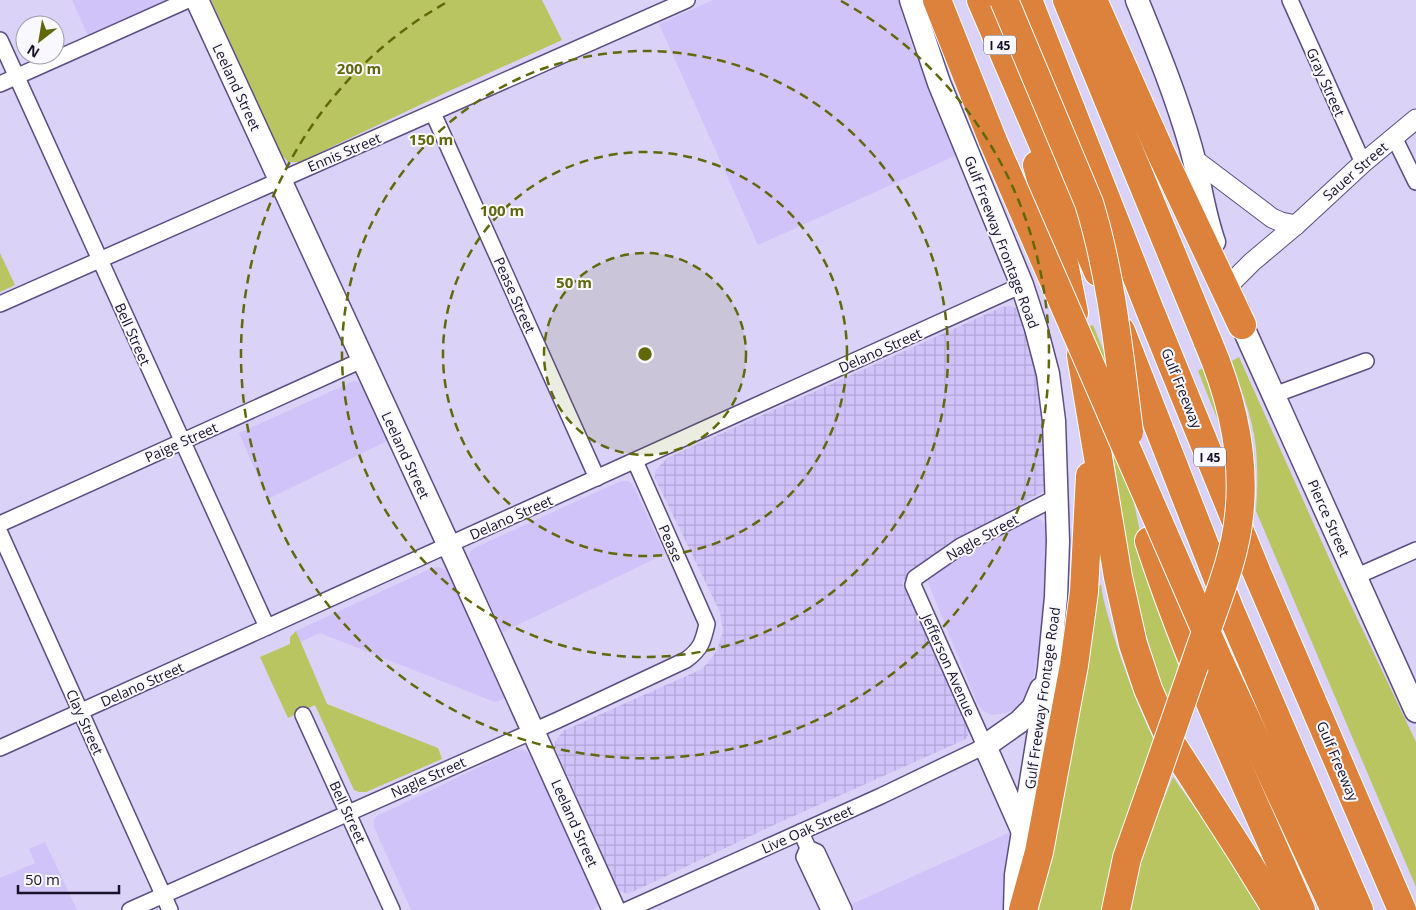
<svg xmlns="http://www.w3.org/2000/svg" width="1416" height="910" font-family="'Open Sans',sans-serif">
  <defs>
    <pattern id="industrial-grid" width="8" height="8" patternUnits="userSpaceOnUse" patternTransform="scale(1.25)"><rect width="8" height="8" fill="#d0c3fa"/><path d="M0 4h8M4 0v8" fill="none" stroke="#b2a6d6"/></pattern>
  </defs>
  <rect width="100%" height="100%" fill="#dad2f7"/>
  <g fill="#d0c3fa">
    <path d="M72 0H170L88 36Z"/>
    <path d="M713 0H898L914 52 957 155 758 245 659 24Z"/>
    <path d="M354 381H357L362 385 389 440 268 499 239 433Z"/>
    <path d="M621 481H628L633 485 665 554 503 632 473 568 469 557 470 552 474 548Z"/>
    <path d="M1033 518 1042 520 1049 531 1043 631 1031 689 1025 700 1017 707 1007 713 992 715 983 711 977 703 927 580 928 574 1018 520Z"/>
    <path d="M439 567 446 570 455 585 505 698 495 702 320 633 300 642 296 631 432 568Z"/>
    <path d="M517 749 526 751 531 756 598 900V906L592 910H411L374 827V820L377 816Z"/>
    <path d="M1013 831 1004 910H852L850 905Z"/>
    <path d="M45 842 77 910H0V878L35 863 29 849Z"/>
  </g>
  <path fill="url(#industrial-grid)" d="M1010 306 1017 308 1021 312 1039 381 1045 424 1046 488 1043 492 1025 501 935 557 902 582 969 730 968 735 966 739 776 824 628 894 619 891 555 748V742L563 731 702 669 712 658 718 647 723 631 720 612 655 478 656 470 667 458 1002 307Z"/>
  <g fill="#b9c561">
    <path d="M211 0H542L562 40 447 92 300 162H288L280 153Z"/>
    <path d="M0 253 15 285 0 292Z"/>
    <path d="M1093 325 1117 384 1125 460 1142 541 1187 659 1171 707 1162 685 1143 625 1131 570 1101 377 1089 326Z"/>
    <path d="M1239 357 1338 578 1416 742V887L1256 511C1258 487 1258 464 1255 440 1251 413 1240 387 1232 361Z"/>
    <path d="M1207 365 1229 448 1198 371Z"/>
    <path d="M1101 585C1103 602 1109 618 1113 634 1125 672 1139 710 1157 746L1115 858 1106 892 1104 910H1037L1093 586Z"/>
    <path d="M296 631 327 704 438 748 442 759 366 792H359L354 790 315 705 288 718 260 657 290 644V637Z"/>
    <path d="M1173 777 1250 886 1264 910H1131L1143 850Z"/>
  </g>
  <g fill="none" stroke-linecap="round" stroke-linejoin="round">
    <defs>
      <g id="minor">
        <path d="M1290 0 1363 163"/>
        <path d="M0 40 267 627"/>
        <path d="M0 84 188 0"/>
        <path d="M433 113 597 478"/>
        <path d="M1394 137 1416 182"/>
        <path d="M0 304 687 0"/>
        <path d="M1274 395 1366 361"/>
        <path d="M0 524 362 360"/>
        <path d="M0 533 170 910"/>
        <path d="M1355 577 1416 550"/>
        <path d="M303 715 392 910"/>
        <path d="M0 748 1022 285"/>
        <path d="M801 832 808 848 817 852 844 910"/>
        <path d="M808 848 804 857 829 910"/>
        <path d="M130 910 558 720 686 660C701 649 703 642 707 624L635 461"/>
        <path d="M627 910 881 796 985 746 913 585 915 578 961 546 1057 497"/>
      </g>
      <g id="tertiary">
        <path d="M1194 159 1272 218 1281 222 1296 225"/>
        <path d="M1230 284 1252 262 1296 225 1363 163 1416 119"/>
      </g>
      <g id="secondary">
        <path d="M197 0 456 561 614 910"/>
        <path d="M911 0 939 83 1022 285 1036 328 1048 374 1054 421 1058 541 1056 597 1049 669 1016 875 1015 910"/>
        <path d="M1137 0C1157 49 1177 98 1191 148 1200 180 1203 211 1214 242"/>
        <path d="M1238 310 1242 325 1416 711"/>
        <path d="M1023 832 985 746 1019 722 1033 708 1041 689"/>
      </g>
      <g id="motorway">
        <path d="M937 0 993 141"/>
        <path d="M981 0 1098 272"/>
        <path d="M1028 0 1149 308 1257 573 1402 910"/>
        <path d="M1067 0 1208 342"/>
        <path d="M1093 0 1160 151 1242 325"/>
        <path d="M1037 165 1062 253 1074 313"/>
        <path d="M1121 331 1230 610 1359 910"/>
        <path d="M1081 355 1118 577 1133 644 1148 689 1173 746 1243 855 1277 910"/>
        <path d="M1149 541C1190 667 1248 788 1301 910"/>
        <path d="M1219 661 1335 910"/>
        <path d="M1023 910 1039 852 1074 665 1084 592 1090 476"/>
        <path d="M1116 910 1127 858 1151 790"/>
      </g>
    </defs>
    <use href="#minor" stroke="#5c4e83" stroke-width="18"/>
    <use href="#tertiary" stroke="#5c4e83" stroke-width="21"/>
    <use href="#secondary" stroke="#5c4e83" stroke-width="25"/>
    <use href="#motorway" stroke="#fff" stroke-width="30"/>
    <use href="#minor" stroke="#fff" stroke-width="15"/>
    <use href="#tertiary" stroke="#fff" stroke-width="19"/>
    <use href="#secondary" stroke="#fff" stroke-width="22"/>
    <use href="#motorway" stroke="#dc823d" stroke-width="28"/>
    <defs>
      <g id="motorway-bridge">
        <path d="M1004 0 1089 203C1112 277 1119 355 1129 432"/>
        <path d="M993 141 1219 661"/>
        <path d="M1151 790C1170 736 1189 682 1207 629 1220 592 1235 555 1239 516 1246 456 1231 396 1208 342"/>
      </g>
    </defs>
    <use href="#motorway-bridge" stroke="#fff" stroke-width="30" stroke-linecap="butt"/>
    <use href="#motorway-bridge" stroke="#dc823d" stroke-width="28"/>
  </g>
  <circle cx="645" cy="354" r="101" fill="#60680a" fill-opacity=".12"/>
  <g fill="none" stroke="#60680a" stroke-width="2.5" stroke-dasharray="9 6">
    <circle cx="645" cy="354" r="101"/>
    <circle cx="645" cy="354" r="202"/>
    <circle cx="645" cy="354" r="303"/>
    <path d="M841 1A404 404 0 1 1 449 1"/>
  </g>
  <g text-anchor="middle" dominant-baseline="central" stroke-width="4" stroke-linejoin="round" paint-order="stroke">
    <g fill="#f9f8fe" stroke="#5c5768" stroke-width="1">
      <rect x="984" y="35.5" width="32" height="19" rx="4"/>
      <rect x="1194" y="447.5" width="32" height="19" rx="4"/>
    </g>
    <g font-size="12" font-weight="bold" fill="#181228">
      <text x="1000" y="45">I 45</text>
      <text x="1210" y="457">I 45</text>
    </g>
    <g font-size="14" fill="#181228" stroke="#f9f8fe">
      <text transform="translate(1326 82) rotate(66)">Gray Street</text>
      <text transform="translate(237 87) rotate(65)">Leeland Street</text>
      <text transform="translate(344 152) rotate(-23)">Ennis Street</text>
      <text transform="translate(1355 171) rotate(-41)">Sauer Street</text>
      <text transform="translate(1002 242) rotate(69)">Gulf Freeway Frontage Road</text>
      <text transform="translate(515 295) rotate(66)">Pease Street</text>
      <text transform="translate(133 334) rotate(66)">Bell Street</text>
      <text transform="translate(880 350) rotate(-24)">Delano Street</text>
      <text transform="translate(1182 388) rotate(68)">Gulf Freeway</text>
      <text transform="translate(181 442) rotate(-24)">Paige Street</text>
      <text transform="translate(406 455) rotate(65)">Leeland Street</text>
      <text transform="translate(511 517) rotate(-24)">Delano Street</text>
      <text transform="translate(1329 518) rotate(66)">Pierce Street</text>
      <text transform="translate(982 537) rotate(-29)">Nagle Street</text>
      <text transform="translate(671 543) rotate(66)">Pease</text>
      <text transform="translate(949 665) rotate(66)">Jefferson Avenue</text>
      <text transform="translate(142 684) rotate(-24)">Delano Street</text>
      <text transform="translate(1042 698) rotate(-82)">Gulf Freeway Frontage Road</text>
      <text transform="translate(85 722) rotate(66)">Clay Street</text>
      <text transform="translate(1338 761) rotate(67)">Gulf Freeway</text>
      <text transform="translate(428 777) rotate(-24)">Nagle Street</text>
      <text transform="translate(348 812) rotate(65)">Bell Street</text>
      <text transform="translate(575 823) rotate(66)">Leeland Street</text>
      <text transform="translate(807 829) rotate(-24)">Live Oak Street</text>
    </g>
  </g>
  <circle cx="645" cy="354" r="8" fill="#60680a" stroke="#f9f8fe" stroke-width="2.5"/>
  <g font-size="15" text-anchor="middle" font-weight="bold" fill="#60680a" stroke="#f9f8fe" stroke-width="4" stroke-linejoin="round" paint-order="stroke">
    <text x="359" y="74">200 m</text>
    <text x="431" y="145">150 m</text>
    <text x="502" y="216">100 m</text>
    <text x="574" y="288">50 m</text>
  </g>
  <g transform="translate(40 40) rotate(211)"><circle r="24" fill="#f9f8fe" stroke="#9f9ca8"/>
  <path d="M0-4L9 19L0 12L-9 19Z" fill="#60680a"/>
  <text y="-8" font-size="14" font-weight="bold" text-anchor="middle" fill="#181228">N</text>
  </g>
  <path d="M18 885v8h101v-8" fill="none" stroke="#181228" stroke-width="2.5"/>
  <text x="25" y="885" font-size="15" fill="#181228" stroke="#f9f8fe" stroke-width="4" paint-order="stroke">50 m</text>
</svg>
